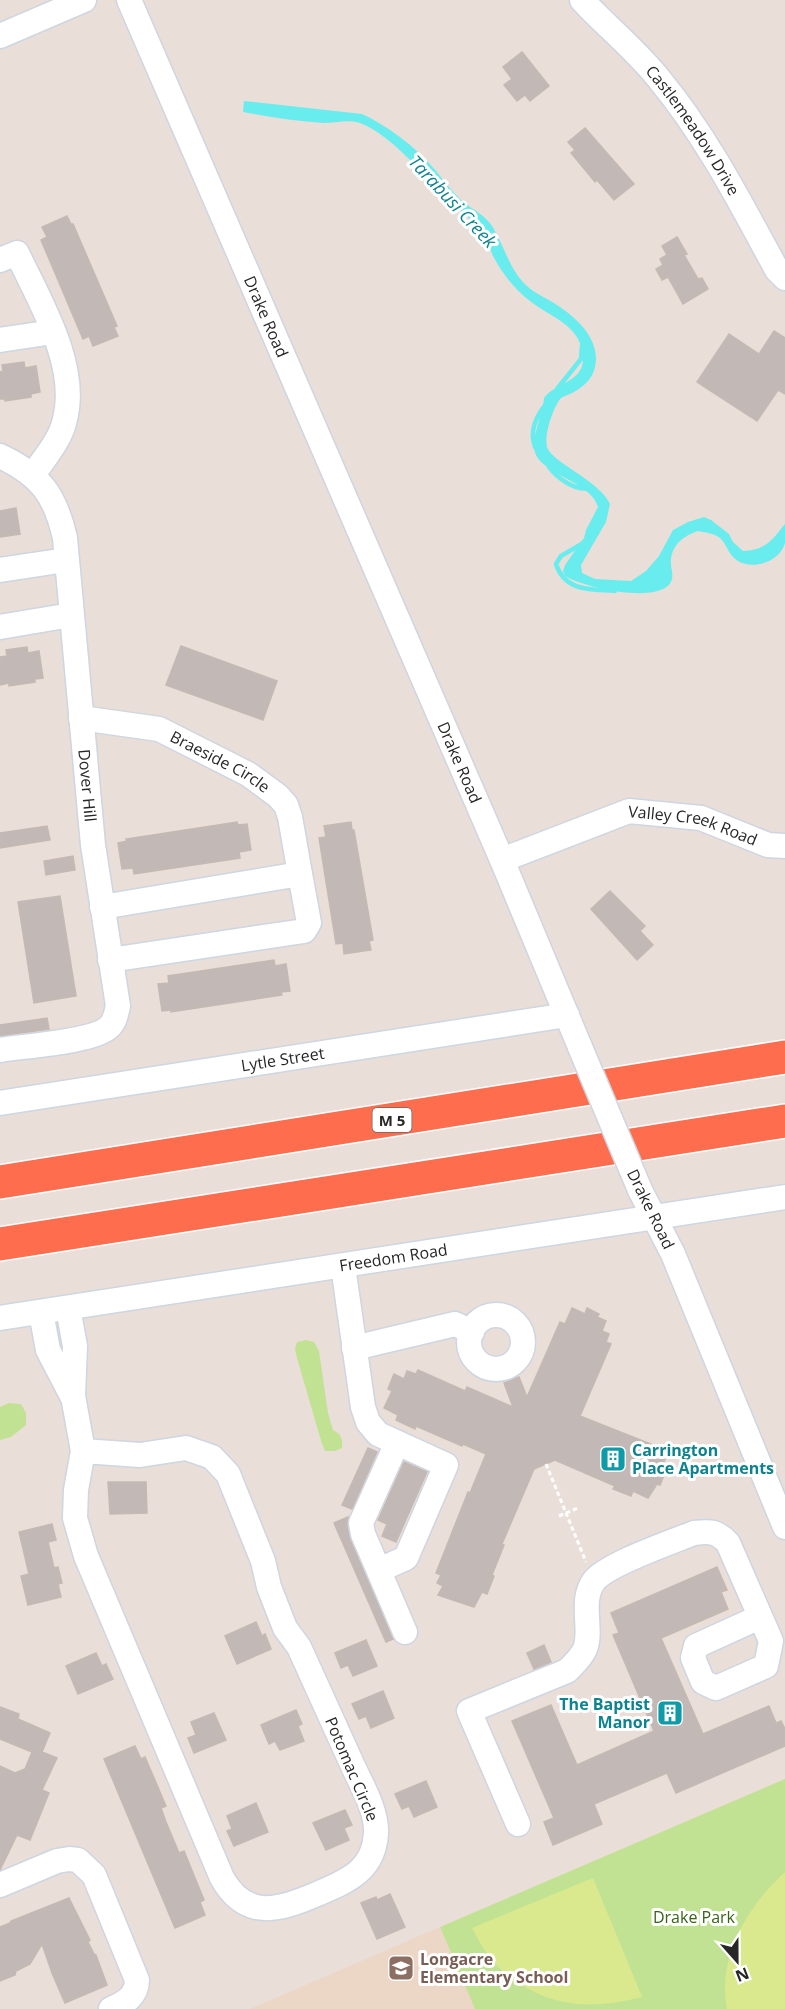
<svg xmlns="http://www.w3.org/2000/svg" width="785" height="2009" font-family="'Open Sans',sans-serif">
  <rect width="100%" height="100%" fill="#eaded8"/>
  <path fill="#ecd6c6" d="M440 1927 475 2009H250Z"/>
  <g fill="#c2e293">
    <path d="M306 1340 314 1342 319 1351 328 1413 333 1430C341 1434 343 1439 342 1448L335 1451H325L322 1444 297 1358 295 1349 297 1342Z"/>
    <path d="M9 1403 21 1404 26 1413V1425L11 1437 0 1440V1407Z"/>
    <path d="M785 1779V2009H475L440 1927Z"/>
  </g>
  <g fill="#dae98e">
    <path d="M785 1872V2009H727C717 1956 748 1906 785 1872Z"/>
    <path d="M593 1878 642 1997C599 2008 559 2009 520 1984 510 1977 500 1970 492 1960 484 1950 478 1939 472 1928Z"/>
  </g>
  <path fill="#69ecee" d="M244 101 362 114C390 127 421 151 440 176 446 184 453 192 461 200 471 209 484 214 492 226 504 245 509 269 526 285 535 294 547 298 557 305 575 317 595 334 596 358 596 375 587 385 572 393 569 395 563 396 560 399 553 409 544 434 547 447 551 462 600 481 610 504L606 522 581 565 582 573 595 579 631 581 646 571 659 556 673 530 688 522 704 517 711 520 729 534 733 542 743 551C766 550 771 541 785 524 785 530 785 538 785 543 780 562 753 570 738 561 729 556 727 545 721 539 715 533 706 533 698 531 683 536 670 546 671 564 671 570 674 575 671 582 659 605 582 587 565 576L563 571 565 565 584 538 586 530 598 507C591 480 537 475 534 448 532 438 543 412 544 398 554 383 584 382 583 358 582 325 551 318 530 301 515 290 502 273 493 256 490 249 488 241 484 235 476 222 463 214 452 203 428 180 391 134 360 123 349 119 335 123 324 123 296 121 270 117 243 112Z"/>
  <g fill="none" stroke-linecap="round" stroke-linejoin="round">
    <g stroke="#69ecee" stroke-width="4.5">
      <path d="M557 389 581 359 582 346"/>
      <path d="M535 447C529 431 536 416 547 403"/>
      <path d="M549 467C557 478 575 491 589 488"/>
      <path d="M585 542 561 556 556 564C565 592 591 589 615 591"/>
    </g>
  </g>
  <g fill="#c2b8b5" stroke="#c5b9b2" stroke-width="1.5">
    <path d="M522 52 549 86 530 101 525 95 517 101 504 85 512 79 503 67Z"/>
    <path d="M585 128 634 184 614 200 597 180 595 182 571 153 575 150 568 142Z"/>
    <path d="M67 216 71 224H73L117 326 114 327 118 336 93 346 89 336 83 339 41 240 47 237 42 227Z"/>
    <path d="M677 237 687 254 684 255 698 279 702 278 708 289 683 304 668 277 662 280 656 269 663 265 660 259 667 255 662 246Z"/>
    <path d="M774 331 785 338V394L778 390 757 421 697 382 729 334 759 354Z"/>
    <path d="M24 362 25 368 36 366 40 392 31 394V397L5 401V399H0V372L3 371 2 365Z"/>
    <path d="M16 508 20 534 0 537V511Z"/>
    <path d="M181 646 277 681 263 720 166 685Z"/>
    <path d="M27 647 28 653 39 651 43 678 35 679V682L9 686V683L0 685V657L7 656 6 650Z"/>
    <path d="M237 822 238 825 247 824 251 850 239 852 240 858 134 874 133 868 122 869 118 843 127 841 126 839Z"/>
    <path d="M351 822 352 830H354L373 940 369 941 371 950 344 954 343 943 336 944 319 838 326 837 324 826Z"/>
    <path d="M47 826 50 840 0 848V833Z"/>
    <path d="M73 856 75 870 46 875 44 861Z"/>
    <path d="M610 891 645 926 640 931 653 945 637 960 591 909Z"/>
    <path d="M60 896 76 996 34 1003 18 902Z"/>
    <path d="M274 960 275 966 286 964 290 991 281 992 282 995 171 1012V1010L162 1011 158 984 169 983 168 976Z"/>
    <path d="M47 1018 49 1029 0 1036V1025Z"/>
    <path d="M572 1308 585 1314 587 1308 599 1314 597 1317 606 1321 602 1331 609 1334 606 1342 611 1344 580 1416 653 1445 651 1450 666 1457 660 1471 665 1473 660 1485 657 1484 648 1498 633 1491 631 1496 613 1489 615 1486 555 1460 534 1469 502 1544 504 1545 492 1575 494 1576 487 1594 482 1592 474 1607 438 1595 443 1586 437 1583 441 1575 436 1573 468 1492 470 1493 486 1454 463 1444 462 1446 416 1426 415 1429 396 1420 398 1415 384 1408 392 1391 388 1389 394 1374 404 1379 407 1371 416 1374 418 1370 465 1391 467 1387 513 1407 504 1383 519 1377 527 1397 560 1322 565 1324Z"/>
    <path d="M368 1448 377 1452 352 1509 342 1505Z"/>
    <path d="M404 1462 427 1472 396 1542 382 1536 387 1524 378 1520Z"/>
    <path d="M108 1482H146L147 1513 110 1514Z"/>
    <path d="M348 1517 347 1526 350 1539 393 1639 386 1642 334 1523Z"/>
    <path d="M52 1524 56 1540 48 1542 54 1568 58 1567 62 1583 58 1584 61 1597 28 1605 21 1576 29 1574 19 1532Z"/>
    <path d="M717 1567 727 1590 721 1592 728 1609 661 1638 703 1734 769 1706 776 1723 781 1721 785 1729V1746L676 1793 667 1773 594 1804 602 1824 553 1845 544 1822 554 1818 512 1721 551 1705 577 1765 654 1731 613 1635 619 1633 611 1613Z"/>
    <path d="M256 1622 262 1636 265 1634 271 1649 237 1664 225 1636Z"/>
    <path d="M366 1640 377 1666 353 1676 348 1665 341 1668 335 1653Z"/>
    <path d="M544 1645 551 1662 534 1669 527 1653Z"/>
    <path d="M96 1653 102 1666 106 1664 113 1679 78 1694 66 1666Z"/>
    <path d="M383 1691 394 1718 371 1728 366 1716 359 1719 352 1704Z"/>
    <path d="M0 1707 19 1714 18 1719 50 1733 42 1752 57 1758 42 1790 49 1793 30 1840 17 1835 0 1870V1766L15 1773 25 1769 32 1752 0 1739Z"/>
    <path d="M296 1710 302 1724 298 1726 304 1741 280 1750 275 1741 269 1744 261 1725Z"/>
    <path d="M214 1713 226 1740 194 1753 188 1738 196 1735 191 1722Z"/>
    <path d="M135 1746 141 1759 145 1757 166 1806 161 1808 166 1822 179 1853 184 1851 204 1900 200 1902 205 1915 175 1928 104 1759Z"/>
    <path d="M426 1781 437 1807 414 1817 409 1806 402 1809 395 1794Z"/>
    <path d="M256 1803 268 1832 234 1846 227 1831 232 1829 227 1816Z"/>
    <path d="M345 1810 352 1825 344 1828 349 1840 326 1850 313 1823Z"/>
    <path d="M390 1894 405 1927 377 1939 361 1903 376 1897 377 1900Z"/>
    <path d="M69 1898 90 1940 88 1942 94 1954 96 1955 107 1985 65 2003 52 1973 42 1944 30 1964 16 1971 15 1975 0 1981V1927L10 1923 11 1921Z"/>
  </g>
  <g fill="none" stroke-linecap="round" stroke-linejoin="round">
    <defs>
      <g id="minor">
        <path id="s1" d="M129 0 502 860 580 1047"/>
        <path id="s2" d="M582 0C607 27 636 50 659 79 707 137 741 204 777 270L785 278"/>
        <path d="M0 36 84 0"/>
        <path d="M0 260 17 253C39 300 79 365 65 419 61 440 44 458 33 475"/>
        <path d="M0 340 53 332"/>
        <path id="s3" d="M0 456C40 475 55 494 65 538L93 845 118 1006C116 1014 115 1022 109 1027 94 1042 23 1046 0 1050"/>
        <path d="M0 570 66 560"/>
        <path d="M0 627 71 615"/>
        <path id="s4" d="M81 718 159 729 248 774 278 796 286 805 290 817 300 874 102 907"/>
        <path id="s5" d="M502 860 629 811 701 818 768 845 785 846"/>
        <path d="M110 960 304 931 309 923 300 874"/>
        <path id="s6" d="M0 1103 567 1015"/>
        <path d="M640 1190 673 1254 785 1527"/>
        <path d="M343 1266 363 1407 368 1422 378 1434 446 1465 406 1558 379 1570"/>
        <path d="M68 1308 75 1346 73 1396 83 1451"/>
        <path d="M41 1312 48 1350 72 1396"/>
        <circle cx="496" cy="1342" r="27"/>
        <path id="s7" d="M0 1318 785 1197"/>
        <path d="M354 1348 455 1324 472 1332"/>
        <path d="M397 1443 361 1523 363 1534 405 1632"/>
        <path d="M186 1448 212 1457 228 1474 263 1561 269 1587 285 1628 299 1647C317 1686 334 1725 352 1764 361 1784 377 1810 376 1833 374 1871 347 1881 317 1894 280 1910 246 1921 222 1878L86 1556 75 1518 76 1490 83 1451 140 1455Z"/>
        <path d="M518 1824 469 1711 567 1671C574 1664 581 1658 585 1649 593 1630 579 1601 594 1581 607 1564 672 1542 694 1533 710 1531 717 1531 728 1543L771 1641 766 1666 716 1688 703 1682 693 1658 696 1646 760 1617"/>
        <path d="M0 1885 57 1861 69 1859 78 1860 94 1875 137 1980C137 1996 125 2003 111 2009"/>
      </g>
      <g id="highway">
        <path d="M0 1182 785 1057"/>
        <path d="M0 1244 785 1121"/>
      </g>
    </defs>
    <use href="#minor" stroke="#cdd6e1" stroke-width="27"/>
    <use href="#highway" stroke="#fff" stroke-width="36"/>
    <g stroke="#fff" stroke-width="3" stroke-dasharray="4.5 3" stroke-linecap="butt">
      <path d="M546 1464 586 1562"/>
      <path d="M559 1516 578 1508"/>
    </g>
    <use href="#minor" stroke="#fff" stroke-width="24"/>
    <use href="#highway" stroke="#fe6e4e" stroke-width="33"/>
    <defs>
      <path id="minor-bridge" d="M580 1047 640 1190"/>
    </defs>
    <use href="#minor-bridge" stroke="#cdd6e1" stroke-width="27" stroke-linecap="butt"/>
    <use href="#minor-bridge" stroke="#fff" stroke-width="24"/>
  </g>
  <defs>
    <symbol id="building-square" viewBox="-11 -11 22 22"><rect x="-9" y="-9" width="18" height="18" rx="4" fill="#0f9aa8" stroke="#fff"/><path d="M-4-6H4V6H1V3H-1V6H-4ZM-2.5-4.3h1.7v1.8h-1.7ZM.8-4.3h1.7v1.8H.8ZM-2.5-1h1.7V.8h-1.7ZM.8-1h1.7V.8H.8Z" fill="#fff"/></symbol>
    <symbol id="school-square" viewBox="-11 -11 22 22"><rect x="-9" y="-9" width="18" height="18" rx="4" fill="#8d6e63" stroke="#fff"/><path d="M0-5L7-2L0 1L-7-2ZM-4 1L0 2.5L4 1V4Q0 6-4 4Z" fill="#fff"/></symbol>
  </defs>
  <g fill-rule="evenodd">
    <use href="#building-square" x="598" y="1444" width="30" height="30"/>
    <use href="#building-square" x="655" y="1698" width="30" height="30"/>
    <use href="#school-square" x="386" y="1953" width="30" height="30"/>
  </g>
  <g text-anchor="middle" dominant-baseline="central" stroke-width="6" stroke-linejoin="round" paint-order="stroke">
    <rect fill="#fff" stroke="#686868" stroke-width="1.5" x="372.5" y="1108" width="39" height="24" rx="4.5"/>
    <g font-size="15" font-weight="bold" fill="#272727">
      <text x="392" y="1120">M 5</text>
    </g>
    <g font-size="16" fill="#272727" stroke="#fff">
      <text stroke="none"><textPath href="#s2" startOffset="172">Castlemeadow Drive</textPath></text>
      <text stroke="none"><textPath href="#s1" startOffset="345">Drake Road</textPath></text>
      <text stroke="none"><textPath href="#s1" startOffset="831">Drake Road</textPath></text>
      <text stroke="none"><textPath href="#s4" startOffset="148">Braeside Circle</textPath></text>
      <text stroke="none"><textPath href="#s3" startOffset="358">Dover Hill</textPath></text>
      <text stroke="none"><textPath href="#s5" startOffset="202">Valley Creek Road</textPath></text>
      <text stroke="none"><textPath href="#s6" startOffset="286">Lytle Street</textPath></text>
      <text transform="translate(651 1209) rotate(64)">Drake Road</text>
      <text stroke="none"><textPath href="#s7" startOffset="398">Freedom Road</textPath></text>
      <text transform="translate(352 1769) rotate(67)">Potomac Circle</text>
    </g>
    <g font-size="16" font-weight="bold" fill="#0d838f" stroke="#fff" text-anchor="start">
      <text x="632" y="1450">Carrington<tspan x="632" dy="18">Place Apartments</tspan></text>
      <text x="650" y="1704" text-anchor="end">The Baptist<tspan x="650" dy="18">Manor</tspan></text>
    </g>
    <g font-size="16" fill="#3a6218" stroke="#fff">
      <text x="694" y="1917">Drake Park</text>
    </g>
    <g font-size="16" font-weight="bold" fill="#785e54" stroke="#fff" text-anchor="start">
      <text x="420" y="1959">Longacre<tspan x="420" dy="18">Elementary School</tspan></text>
    </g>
    <g font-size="18" font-style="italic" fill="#0c838e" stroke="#fff">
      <text transform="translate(453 201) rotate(47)">Tarabusi Creek</text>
    </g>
  </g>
  <g transform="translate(737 1961) rotate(159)" stroke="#ffffff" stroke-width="4.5" paint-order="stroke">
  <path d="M0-4.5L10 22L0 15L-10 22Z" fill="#272727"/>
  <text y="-9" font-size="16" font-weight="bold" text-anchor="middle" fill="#272727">N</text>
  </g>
</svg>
